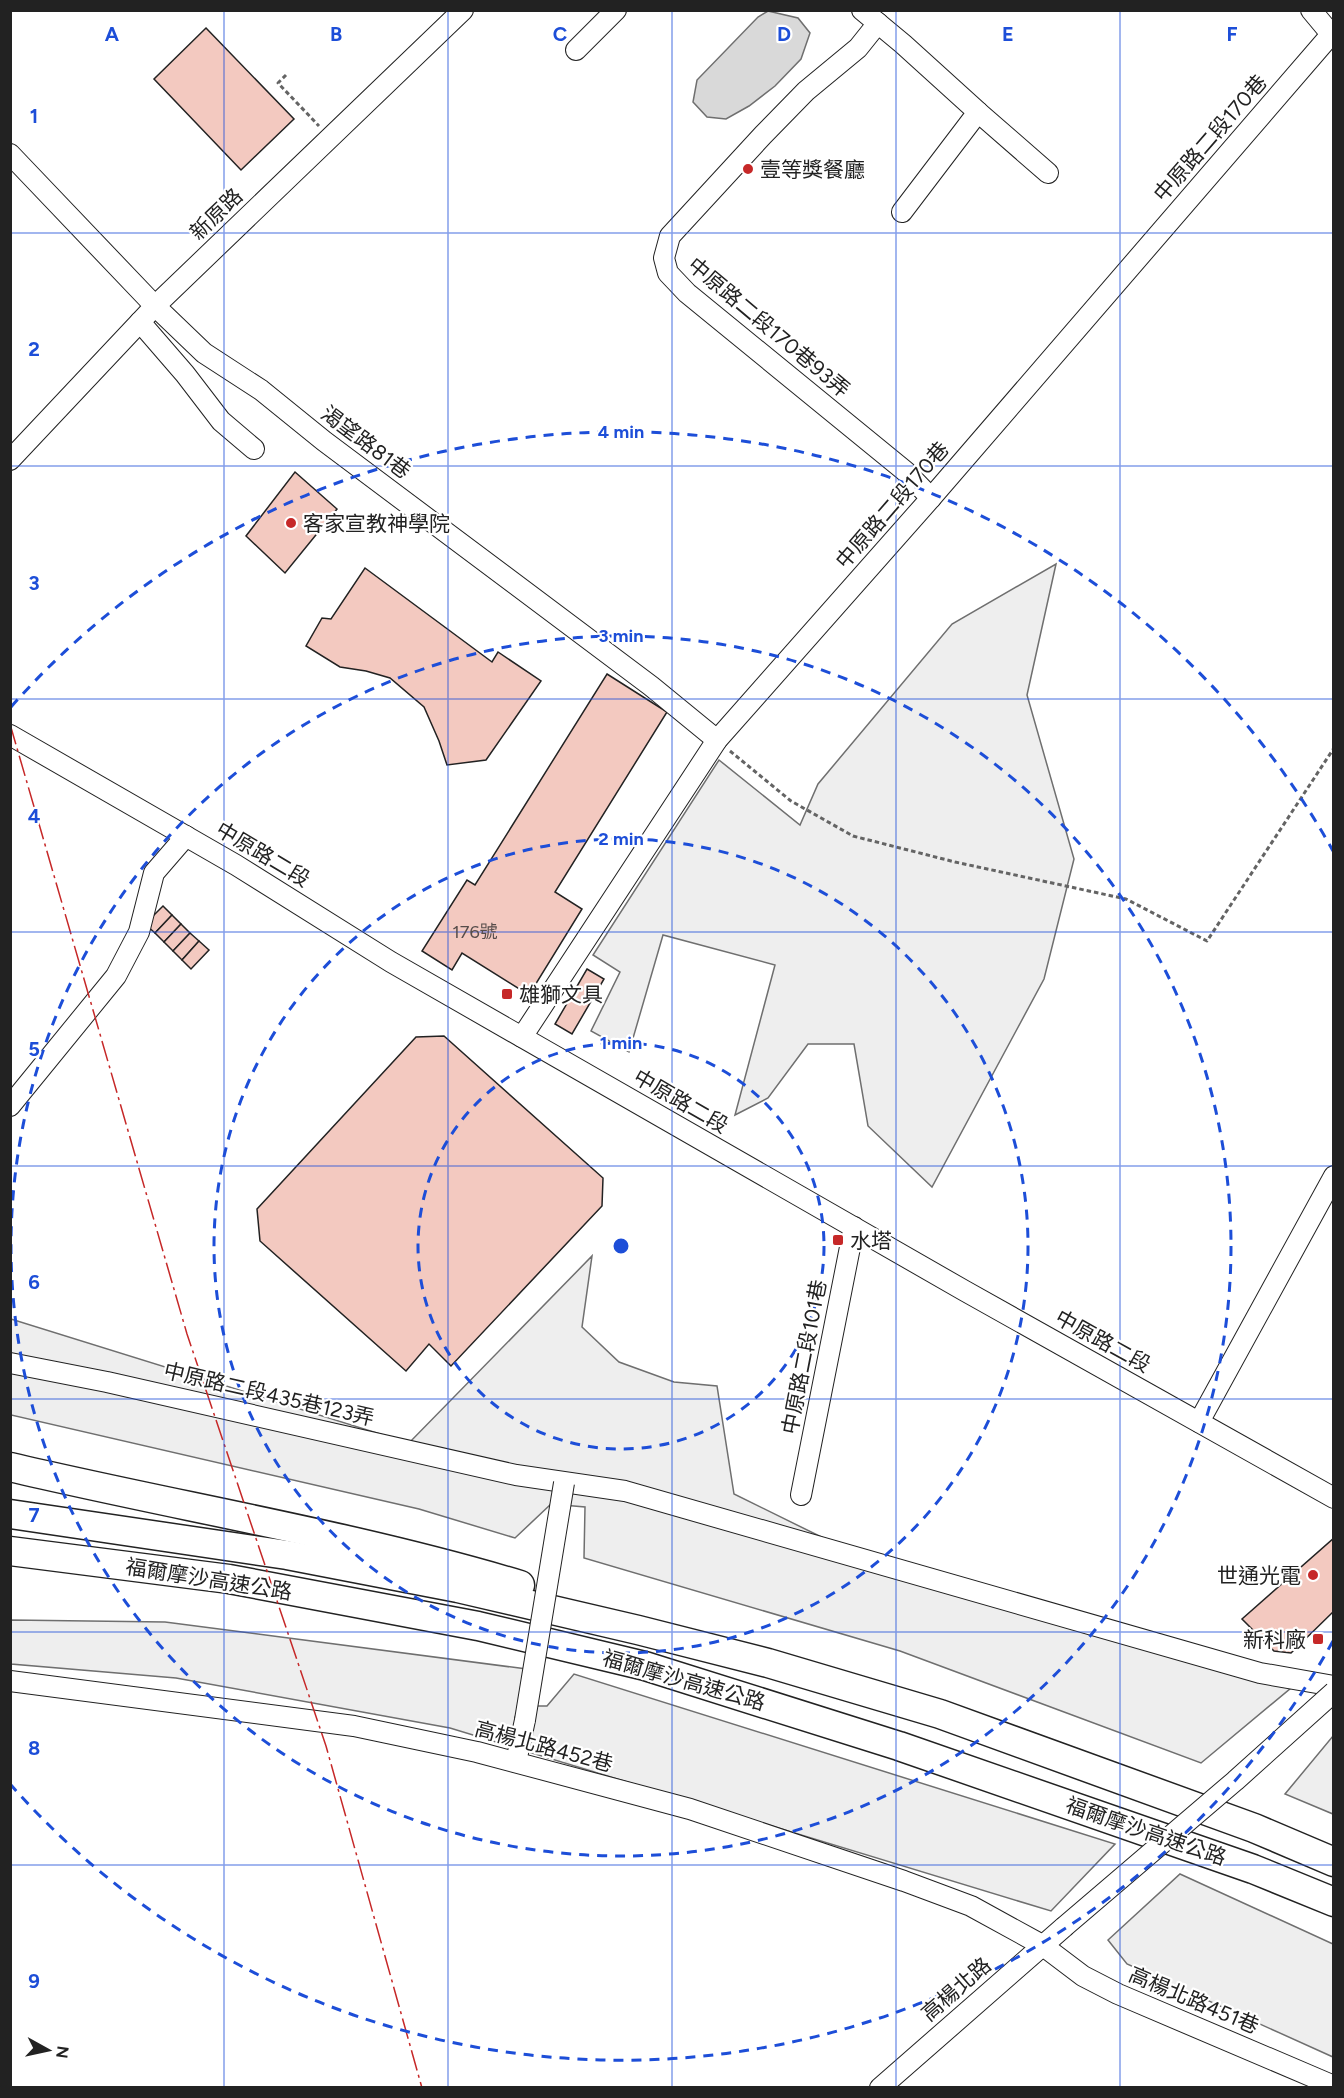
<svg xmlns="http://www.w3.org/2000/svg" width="1344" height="2098" font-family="Figtree,'Noto Sans TC',sans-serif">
  <rect width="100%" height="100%" fill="#fff"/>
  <g fill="#eee" stroke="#6f6f6f" stroke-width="1.5">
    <path d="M1056 564 1027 695 1074 859 1044 979 932 1187 868 1126 854 1044H808L768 1098 735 1115 775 965 663 935 629 1052 591 1031 620 972 593 955 719 760 800 825 818 784 952 624Z"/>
    <path d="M592 1256 582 1327 619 1362 674 1382 717 1386 734 1494 858 1555 1303 1678 1201 1763 900 1651 584 1558 585 1507 551 1504 515 1538 419 1509 11 1415V1319L409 1443Z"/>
    <path d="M11 1620 165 1622 534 1670V1706H547L574 1674 1115 1844 1051 1911 450 1728 176 1678 11 1664Z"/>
    <path d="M1333 1736V1814L1285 1794Z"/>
    <path d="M1180 1874 1333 1944V2057L1127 1964 1108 1940Z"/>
  </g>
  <path fill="#d9d9d9" stroke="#6f6f6f" stroke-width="1.5" d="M768 11 798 18 810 33 801 59 775 86 749 106 726 119 707 117 693 102 697 80 758 17Z"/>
  <g fill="#f3c9c0" stroke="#222" stroke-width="1.5">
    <path d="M206 28 294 119 241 170 154 79Z"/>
    <path d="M295 472 337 509 285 573 246 536Z"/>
    <path d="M365 568 492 662 498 652 541 681 486 760 447 765 439 741 424 707 390 678 366 671 340 667 306 646 322 618 331 619Z"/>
    <path d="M607 674 667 712 555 892 582 909 529 995 462 953 452 970 422 951 467 880 475 885Z"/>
    <path d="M163 906 172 915 155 933 145 924Z"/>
    <path d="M172 915 181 924 164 942 155 933Z"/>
    <path d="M181 924 190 933 173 951 164 942Z"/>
    <path d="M190 933 199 941 182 960 173 951Z"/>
    <path d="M199 941 209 950 191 969 182 960Z"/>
    <path d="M587 969 604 979 572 1034 555 1024Z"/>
    <path d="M444 1036 603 1178 602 1206 451 1366 429 1344 406 1371 260 1241 257 1209 416 1037Z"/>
    <path d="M1334 1538V1611L1291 1653 1274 1651 1242 1619Z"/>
  </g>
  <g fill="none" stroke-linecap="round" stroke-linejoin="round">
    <defs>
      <g id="minor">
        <path d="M862 10 903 44 978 112 902 212"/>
        <path d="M1311 10 1331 34"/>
        <path d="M878 23 858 48 806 91 763 135 670 236 664 258 668 273 687 293 905 471 931 498"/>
        <path d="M576 50 616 10"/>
        <path d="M978 112 1048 173"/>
        <path d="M10 154 155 306 204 353 261 390 324 441 651 686 717 740"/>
        <path d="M140 322 185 374 221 421 254 449"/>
        <path d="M10 460 155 306 463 10"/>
        <path d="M10 735 236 865 391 962 965 1291 1334 1498"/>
        <path d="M522 1037 717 740 931 498 1334 31"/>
        <path d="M10 1106 116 976 139 932 154 873 186 836"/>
        <path d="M10 1363 107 1382 516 1475 625 1491 1260 1673 1334 1686"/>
        <path d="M1199 1422 1334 1176"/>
        <path d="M801 1495 854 1227"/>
        <path d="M10 1681 354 1726 477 1752 690 1809 904 1881 971 1906 1042 1945 1083 1976 1118 1994 1334 2086"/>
        <path d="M516 1762 525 1720"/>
        <path d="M880 2088 1064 1927"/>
      </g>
      <g id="highway">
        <path d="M10 1467C180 1507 353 1535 520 1585"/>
        <path d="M10 1514 287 1555 458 1588 638 1630 768 1663 940 1714 1254 1828 1334 1862"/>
        <path d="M10 1551 229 1579 478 1626 645 1666 899 1746 1253 1869 1334 1902"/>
      </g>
    </defs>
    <use href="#minor" stroke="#222" stroke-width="22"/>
    <use href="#highway" stroke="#222" stroke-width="31"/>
    <g stroke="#646464" stroke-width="3" stroke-dasharray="4.5 3" stroke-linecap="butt">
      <path d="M286 75 278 83 319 126"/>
      <path d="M730 751 791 801 853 836 955 862 1126 899 1207 941 1334 748"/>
    </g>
    <use href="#minor" stroke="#fff" stroke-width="20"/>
    <use href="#highway" stroke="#fff" stroke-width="28"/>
    <defs>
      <g id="minor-bridge">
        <path d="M525 1720 564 1483"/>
        <path d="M1064 1927 1235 1781 1334 1692"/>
      </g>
    </defs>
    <use href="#minor-bridge" stroke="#222" stroke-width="22" stroke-linecap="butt"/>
    <use href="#minor-bridge" stroke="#fff" stroke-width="20"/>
    <path stroke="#c62828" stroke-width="1.5" stroke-dasharray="21 4.5 3 4.5" stroke-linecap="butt" d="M10 724 187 1334 326 1746 422 2088"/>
  </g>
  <path fill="none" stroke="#1d4ed8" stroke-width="1.5" stroke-opacity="0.55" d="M224 10V2088M448 10V2088M672 10V2088M896 10V2088M1120 10V2088M10 233H1334M10 466H1334M10 699H1334M10 932H1334M10 1166H1334M10 1399H1334M10 1632H1334M10 1865H1334"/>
  <g fill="none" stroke="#1d4ed8" stroke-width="3" stroke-dasharray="10 8">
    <circle cx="621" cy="1246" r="203"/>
    <circle cx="621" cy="1246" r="407"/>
    <circle cx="621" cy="1246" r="610"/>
    <path d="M1333 1641A814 814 0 0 1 11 1785M11 707A814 814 0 0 1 1333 851"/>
  </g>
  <g fill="#c62828" stroke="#fff" stroke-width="2">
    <circle cx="748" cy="169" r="6"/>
    <circle cx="291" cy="523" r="6"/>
    <rect x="501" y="988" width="12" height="12" rx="3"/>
    <rect x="832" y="1234" width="12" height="12" rx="3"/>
    <circle cx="1313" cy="1575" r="6"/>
    <rect x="1312" y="1633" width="12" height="12" rx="3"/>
  </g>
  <g text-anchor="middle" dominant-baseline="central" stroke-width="4.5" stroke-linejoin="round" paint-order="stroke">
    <g font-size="18" fill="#564c4a">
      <text x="475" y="932">176號</text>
    </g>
    <g font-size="21" fill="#222" stroke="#fff">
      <text transform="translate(1210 138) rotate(-49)">中原路二段170巷</text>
      <text transform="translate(216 214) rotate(-44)">新原路</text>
      <text transform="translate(769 327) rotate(40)">中原路二段170巷93弄</text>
      <text transform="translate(366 442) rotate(37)">渴望路81巷</text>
      <text transform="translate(892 505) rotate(-49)">中原路二段170巷</text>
      <text transform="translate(263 854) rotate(31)">中原路二段</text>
      <text transform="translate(681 1101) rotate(30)">中原路二段</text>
      <text transform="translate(1103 1341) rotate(29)">中原路二段</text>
      <text transform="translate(804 1357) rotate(-79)">中原路二段101巷</text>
      <text transform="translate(269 1394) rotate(13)">中原路二段435巷123弄</text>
      <text transform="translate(209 1579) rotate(9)">福爾摩沙高速公路</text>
      <text transform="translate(684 1680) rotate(16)">福爾摩沙高速公路</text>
      <text transform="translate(544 1746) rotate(15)">高楊北路452巷</text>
      <text transform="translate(1146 1831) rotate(19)">福爾摩沙高速公路</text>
      <text transform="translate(956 1989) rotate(-41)">高楊北路</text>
      <text transform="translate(1194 2000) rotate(23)">高楊北路451巷</text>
    </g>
    <g font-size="21" fill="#222" stroke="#fff" text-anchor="start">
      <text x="760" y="169">壹等獎餐廳</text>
      <text x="303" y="523">客家宣教神學院</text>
      <text x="519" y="994">雄獅文具</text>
      <text x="850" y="1240">水塔</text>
      <text x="1301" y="1575" text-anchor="end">世通光電</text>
      <text x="1306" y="1639" text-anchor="end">新科廠</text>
    </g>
  </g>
  <g font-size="20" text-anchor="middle" font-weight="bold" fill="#1d4ed8" stroke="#fff" stroke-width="4.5" stroke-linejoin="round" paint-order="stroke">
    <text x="112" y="41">A</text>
    <text x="336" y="41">B</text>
    <text x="560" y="41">C</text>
    <text x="784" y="41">D</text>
    <text x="1008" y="41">E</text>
    <text x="1232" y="41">F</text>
    <text x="34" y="123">1</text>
    <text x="34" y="356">2</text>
    <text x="34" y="590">3</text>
    <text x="34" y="823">4</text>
    <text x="34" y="1056">5</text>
    <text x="34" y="1289">6</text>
    <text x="34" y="1522">7</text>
    <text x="34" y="1755">8</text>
    <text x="34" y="1988">9</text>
  </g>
  <circle cx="621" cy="1246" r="9" fill="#1d4ed8" stroke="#fff" stroke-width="3"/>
  <g font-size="18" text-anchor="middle" font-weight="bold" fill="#1d4ed8" stroke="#fff" stroke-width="4.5" stroke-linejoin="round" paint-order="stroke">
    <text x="621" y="438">4 min</text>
    <text x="621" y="642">3 min</text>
    <text x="621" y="845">2 min</text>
    <text x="621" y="1049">1 min</text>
  </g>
  <rect width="1344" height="2098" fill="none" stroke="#222222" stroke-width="24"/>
  <g transform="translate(48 2050) rotate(98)" stroke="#ffffff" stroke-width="4.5" paint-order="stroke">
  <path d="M0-4.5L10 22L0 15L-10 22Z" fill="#222222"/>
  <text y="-9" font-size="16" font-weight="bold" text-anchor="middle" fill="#222222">N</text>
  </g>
</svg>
